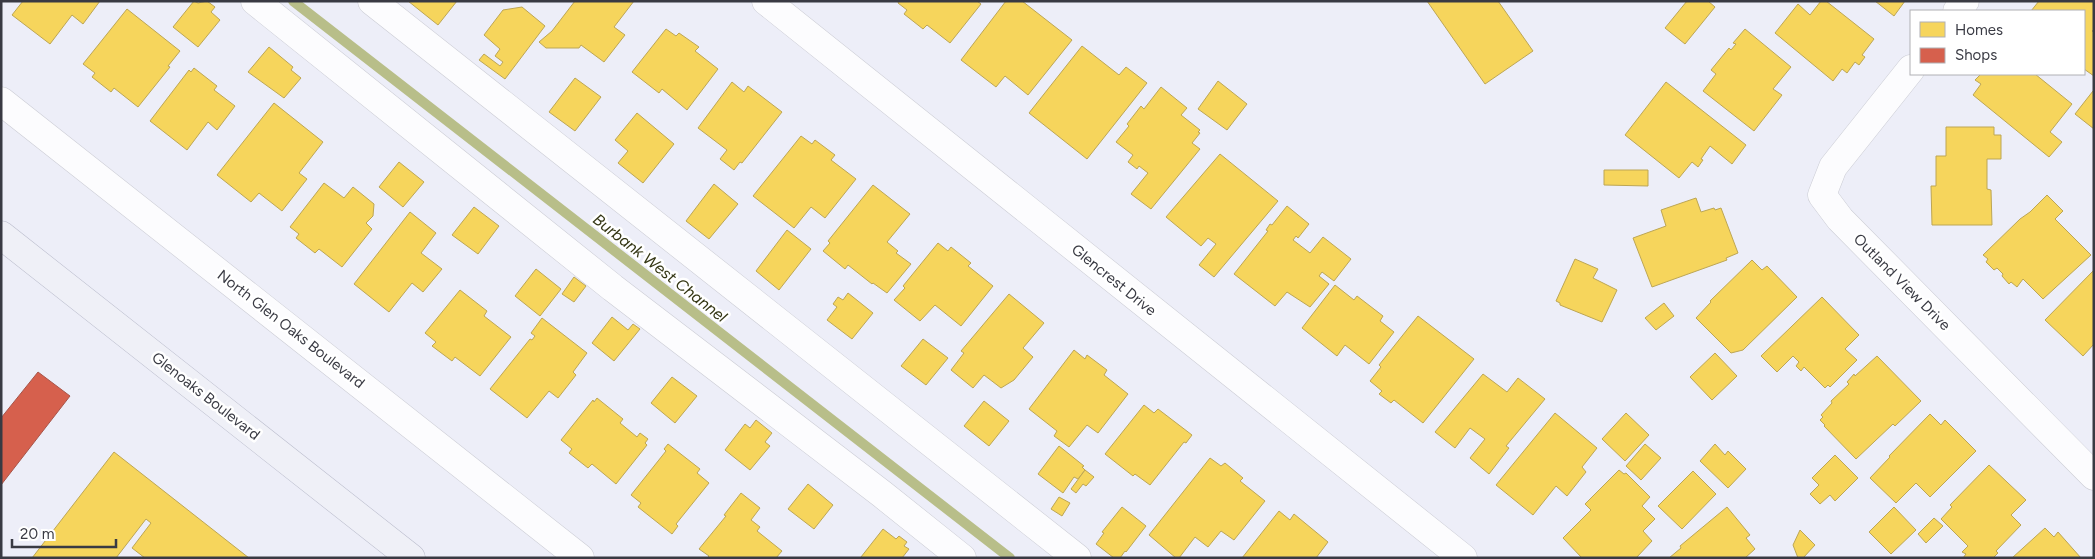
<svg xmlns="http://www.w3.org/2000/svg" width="2095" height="559" font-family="Figtree,sans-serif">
  <rect width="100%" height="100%" fill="#edeef8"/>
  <g fill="#f6d55c" stroke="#bda654">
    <path d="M23 1H100L83 24 72 15 50 44 12 15Z"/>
    <path d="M194 1 198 3 207 1 215 7 211 12 220 20 198 47 173 27Z"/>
    <path d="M408 1H457L438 25Z"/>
    <path d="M575 1H634L614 27 625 35 604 62 581 45 579 48H546L539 42 552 31Z"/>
    <path d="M899 1H977L981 4 950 43 927 25 923 29 904 14 907 10 898 3Z"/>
    <path d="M1006 1H1022L1072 40 1028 95 1005 76 996 87 961 60Z"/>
    <path d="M1427 1H1498L1533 51 1485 84Z"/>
    <path d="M1687 1H1708L1715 7 1685 44 1665 28Z"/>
    <path d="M1821 1H1826L1874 39 1862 55 1865 57 1859 65 1855 62 1847 73 1842 69 1833 81 1775 33 1798 4 1810 15Z"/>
    <path d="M1875 1H1905L1894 16Z"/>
    <path d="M2039 1H2094V29L2092 31 2094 33V76L2084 69V11H2031Z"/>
    <path d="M522 7 545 26 505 79 479 60 484 54 500 66 503 62 495 56 500 49 484 35 503 10Z"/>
    <path d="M127 9 180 51 168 66 170 67 138 107 114 88 111 92 92 77 95 73 83 64Z"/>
    <path d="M666 29 676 36 679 33 699 47 695 51 718 69 687 110 662 89 659 93 632 72Z"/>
    <path d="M1745 29 1791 67 1773 89 1782 95 1754 131 1703 91 1716 74 1711 70 1729 48 1731 50 1736 44 1733 43Z"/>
    <path d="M1082 46 1119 75 1126 67 1147 83 1087 159 1029 113Z"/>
    <path d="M269 47 293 67 291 70 301 78 284 98 248 72Z"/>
    <path d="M194 68 217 86 214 90 235 106 217 130 208 122 187 150 150 121 189 70 191 72Z"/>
    <path d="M1981 74H2035L2072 104 2050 132 2062 142 2049 157 1973 95 1981 84 1975 80Z"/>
    <path d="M575 78 601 97 575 131 549 112Z"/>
    <path d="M1218 81 1247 104 1227 130 1198 109Z"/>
    <path d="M732 82 744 92 748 86 782 112 742 163 740 162 734 170 720 159 727 150 698 128Z"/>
    <path d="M1666 82 1746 145 1732 164 1710 146 1701 159 1703 160 1698 167 1692 162 1679 178 1625 135Z"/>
    <path d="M1161 87 1187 108 1181 115 1200 130 1198 132 1200 133 1192 143 1200 149 1151 209 1131 194 1148 173 1139 166 1137 169 1128 162 1133 155 1116 142 1129 126 1127 124 1141 106 1144 109Z"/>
    <path d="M2093 91 2094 92V129L2075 114Z"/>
    <path d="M274 103 323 142 299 173 307 179 282 211 259 193 251 202 217 175Z"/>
    <path d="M637 113 674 144 643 183 618 163 628 151 615 140Z"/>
    <path d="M1946 127H1994V135H2001V159H1987V189L1991 190 1992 225H1932L1931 186H1936V156H1946Z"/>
    <path d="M801 136 812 144 815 140 835 155 831 160 856 179 825 218 811 207 794 228 753 196Z"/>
    <path d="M1220 154 1278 201 1214 277 1199 265 1216 244 1208 238 1201 246 1166 217Z"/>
    <path d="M399 162 424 182 403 207 379 187Z"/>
    <path d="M1604 170H1648V186L1604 185Z"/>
    <path d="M324 183 344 198 353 187 374 204 373 216 366 223 372 229 342 267 319 249 315 253 296 238 299 234 290 227Z"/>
    <path d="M714 184 738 204 709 239 686 221Z"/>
    <path d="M873 185 910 214 887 242 898 251 896 253 911 264 887 293 873 283 872 284 848 265 845 269 823 251 830 243 828 241Z"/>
    <path d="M2047 195 2063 211 2055 219 2091 255 2043 299 2023 279 2017 287 2011 282 2009 284 2002 276 2003 274 1997 268 1994 270 1986 262 1988 259 1983 255 2020 219 2030 212Z"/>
    <path d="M1696 198 1701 212 1714 208 1715 210 1721 208 1738 253 1726 258 1727 260 1652 287 1633 238 1666 226 1661 210Z"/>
    <path d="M1287 206 1309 224 1298 238 1296 236 1293 240 1310 253 1323 237 1351 259 1334 281 1322 272 1319 276 1329 284 1310 307 1287 292 1275 306 1234 274 1268 231 1266 230 1270 224 1272 225Z"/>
    <path d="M474 207 499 226 478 254 452 235Z"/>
    <path d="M410 212 436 233 421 253 442 269 423 292 412 283 389 312 354 284Z"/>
    <path d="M787 230 811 249 779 290 756 271Z"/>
    <path d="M938 243 948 251 951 247 971 263 968 266 993 286 961 326 935 305 920 321 894 300 905 288 903 286Z"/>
    <path d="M1575 259 1598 269 1593 278 1617 290 1602 322 1560 305V303L1556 301Z"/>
    <path d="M1752 260 1762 270 1767 266 1797 297 1743 350 1731 353 1696 318 1711 302 1710 301Z"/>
    <path d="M536 269 561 289 540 316 515 296Z"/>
    <path d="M2094 270V344L2083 356 2045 320Z"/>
    <path d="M574 277 586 286 574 302 562 294Z"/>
    <path d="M1335 285 1354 300 1357 296 1383 316 1380 321 1394 332 1369 364 1345 345 1337 356 1302 328Z"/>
    <path d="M460 290 487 311 484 316 511 337 480 376 455 357 452 361 432 346 436 342 425 333Z"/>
    <path d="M848 293 873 313 852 339 827 320 837 307 833 304 838 297 843 300Z"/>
    <path d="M1009 294 1044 323 1023 348 1033 357 1014 380 1001 388 984 375 973 388 951 370 964 353 961 351Z"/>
    <path d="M1822 297 1859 335 1845 349 1857 360 1830 387 1828 385 1825 388 1804 367 1801 371 1796 366 1799 362 1793 356 1777 372 1761 356Z"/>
    <path d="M1664 303 1674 316 1656 330 1645 318Z"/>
    <path d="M1418 316 1474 359 1423 423 1394 400 1391 403 1379 394 1382 391 1370 381 1381 367 1379 365Z"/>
    <path d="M612 317 628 330 633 324 640 329 614 361 592 343Z"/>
    <path d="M542 318 587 353 573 372 576 375 558 398 549 391 527 418 490 389 530 339 532 340 535 336 531 333Z"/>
    <path d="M923 339 948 358 926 385 901 366Z"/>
    <path d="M1074 350 1085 359 1087 355 1107 370 1104 375 1128 394 1098 433 1087 425 1069 447 1054 436 1057 431 1029 409Z"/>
    <path d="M1715 353 1737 376 1712 400 1690 377Z"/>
    <path d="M1877 356 1921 401 1895 426 1893 424 1856 459 1824 426 1825 425 1820 420 1823 417 1821 415 1832 403 1831 401 1849 384 1847 382 1854 374 1855 376Z"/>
    <path d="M1483 374 1507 392 1518 378 1545 399 1506 446 1509 448 1489 474 1470 458 1485 439 1470 428 1455 448 1435 432Z"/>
    <path d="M672 377 697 396 675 423 651 403Z"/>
    <path d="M597 398 623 419 620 423 637 437 640 433 648 439 645 443 647 445 616 484 592 464 588 468 569 453 572 449 561 440 593 400 594 402Z"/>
    <path d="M984 401 1009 421 989 446 964 426Z"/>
    <path d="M1144 405 1154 413 1158 409 1192 435 1186 443 1184 442 1150 485 1135 474 1133 476 1105 454Z"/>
    <path d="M1555 413 1597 448 1582 467 1586 472 1567 496 1556 486 1533 515 1496 485Z"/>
    <path d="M1626 413 1649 435 1625 461 1602 439Z"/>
    <path d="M1930 414 1941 425 1945 420 1976 451 1930 497 1916 483 1896 503 1870 478 1890 457 1889 456Z"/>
    <path d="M756 420 772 433 765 442 770 446 750 470 725 450 745 424 750 428Z"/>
    <path d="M668 444 700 469 697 473 709 483 676 524 678 526 672 534 638 507 641 503 631 495 666 451 664 449Z"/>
    <path d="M1645 444 1661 458 1641 480 1626 466Z"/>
    <path d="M1715 444 1725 455 1728 451 1746 469 1728 488 1700 461Z"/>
    <path d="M1059 446 1084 466 1082 467 1085 470 1078 479 1074 477 1063 493 1038 474Z"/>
    <path d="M114 452 249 558H145L132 548 151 523 146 519 116 558H32Z"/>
    <path d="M1835 455 1858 478 1835 501 1830 495 1820 504 1810 494 1819 485 1812 478Z"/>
    <path d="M1210 458 1221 466 1225 463 1243 478 1240 481 1265 501 1234 540 1221 531 1208 547 1195 537 1179 558H1176L1149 535Z"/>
    <path d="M1989 465 2026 500 2011 515 2021 525 1996 551 1998 553 1993 558H1963L1966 554 1962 552 1968 546 1941 519 1952 507 1950 505Z"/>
    <path d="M1085 470 1094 477 1086 486 1083 484 1076 493 1071 489Z"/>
    <path d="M1619 470 1624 474 1626 473 1650 497 1642 506 1655 519 1643 531 1652 541 1636 558H1582L1563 538 1591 510 1585 504Z"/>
    <path d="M1693 471 1716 494 1682 529 1658 506Z"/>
    <path d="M808 484 833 505 814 529 788 509Z"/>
    <path d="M741 493 760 508 751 520 760 527 757 531 782 551 776 558H707L709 556 699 549 726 516 724 515Z"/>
    <path d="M1059 497 1070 503 1062 516 1051 509Z"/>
    <path d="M1122 507 1146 526 1126 552 1125 551 1120 558H1114L1096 544 1104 533 1102 532Z"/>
    <path d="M1727 507 1750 535 1746 538 1755 549 1745 558H1669L1681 548 1680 546Z"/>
    <path d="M1894 507 1916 530 1891 554 1869 532Z"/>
    <path d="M1279 511 1290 520 1294 514 1328 542 1316 558H1242Z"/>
    <path d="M1934 518 1943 526 1926 543 1918 534Z"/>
    <path d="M2045 528 2054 537 2058 532 2081 558H2012Z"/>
    <path d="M883 529 896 539 899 536 907 542 904 546 909 549 902 558H862L861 557Z"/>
    <path d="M1800 530 1815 545 1803 558H1798L1793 545Z"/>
  </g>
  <path fill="#d6604d" stroke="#a7554a" d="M38 372 70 396 1 485V418Z"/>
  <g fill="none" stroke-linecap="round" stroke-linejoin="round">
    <path stroke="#b8be89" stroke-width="10" d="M293 1 1010 558"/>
    <defs>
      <g id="minor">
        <path d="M255 1 613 288 882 494 962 558"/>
        <path d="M372 1 1077 558"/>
        <path d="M766 1 1463 558"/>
        <path d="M1957 11 1965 1"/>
        <path d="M1911 69 1833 167 1822 195 1840 219 2094 476"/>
        <path d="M1 101 580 558"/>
      </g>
      <path id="major" d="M1 235 411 558"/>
    </defs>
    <use href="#minor" stroke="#cbccd4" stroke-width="29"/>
    <use href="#major" stroke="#b9bbcb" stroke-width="29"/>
    <use href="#minor" stroke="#fcfcfe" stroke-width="28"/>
    <use href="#major" stroke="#eff0f7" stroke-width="28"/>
  </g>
  <g text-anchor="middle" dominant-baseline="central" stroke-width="5" stroke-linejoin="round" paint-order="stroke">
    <g font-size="15" fill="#393a43" stroke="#fff">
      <text transform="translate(1114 280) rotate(39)">Glencrest Drive</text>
      <text transform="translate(1902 282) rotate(45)">Outland View Drive</text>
      <text transform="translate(291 329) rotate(38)">North Glen Oaks Boulevard</text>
      <text transform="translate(206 396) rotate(38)">Glenoaks Boulevard</text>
    </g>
    <g font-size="16" font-style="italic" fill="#343614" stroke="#fff">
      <text transform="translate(660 268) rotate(38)">Burbank West Channel</text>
    </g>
  </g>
  <rect width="2095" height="559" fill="none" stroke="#393a43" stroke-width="5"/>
  <rect x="1910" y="10" width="175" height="65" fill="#ffffff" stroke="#b0b0b4"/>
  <rect x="1920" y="22" width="25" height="15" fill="#f6d55c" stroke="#b0b0b4"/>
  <text x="1955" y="35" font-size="15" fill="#393a43">Homes</text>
  <rect x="1920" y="48" width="25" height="15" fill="#d6604d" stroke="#b0b0b4"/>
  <text x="1955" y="60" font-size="15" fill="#393a43">Shops</text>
  <path d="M12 539v8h104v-8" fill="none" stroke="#393a43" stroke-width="2.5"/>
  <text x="20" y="539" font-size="15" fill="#393a43" stroke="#ffffff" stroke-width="4" paint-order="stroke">20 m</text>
</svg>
